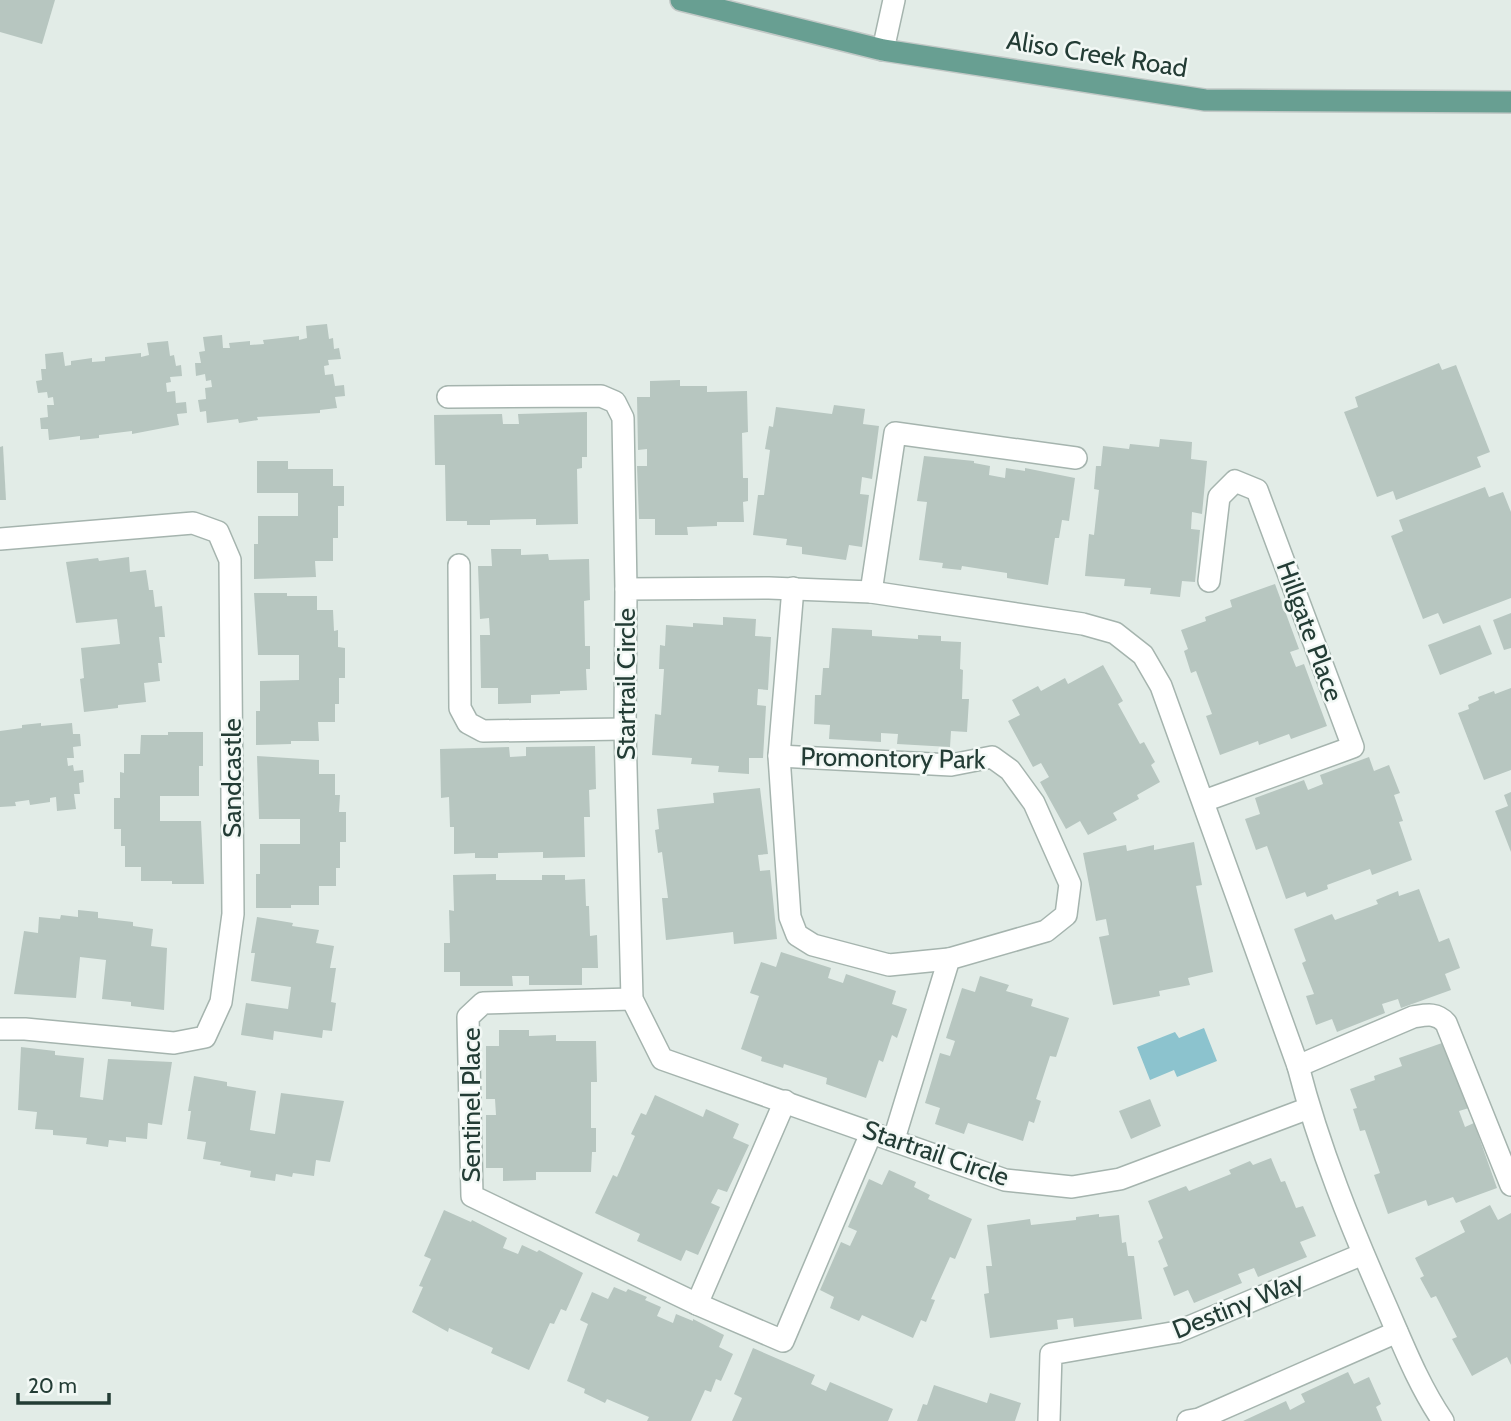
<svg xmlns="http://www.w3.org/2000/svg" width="1511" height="1421" font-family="Cabin,sans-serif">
  <rect width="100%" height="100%" fill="#e2ece7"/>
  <path fill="#8cc3ce" d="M1204 1028 1217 1061 1177 1077 1174 1070 1150 1080 1137 1047 1175 1032 1179 1038Z"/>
  <g fill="#b7c6c0">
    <path d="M0 0H55L42 44 0 32Z"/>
    <path d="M327 324 329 339 333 338 334 349 339 348 341 359 328 360 329 365 324 366 325 375 333 374 335 386 344 385 345 396 335 397 337 408 320 410V413L257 417 258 420 239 423 238 419 207 423 206 411 200 412 198 400 206 399 205 388 212 387 211 380 206 381 205 374 196 376 195 363H201L199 352 205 351 203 337 222 335 223 348H230L229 343 250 341V345L264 344 263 340 299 336V340L307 338 306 326Z"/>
    <path d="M168 341 170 356 174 355 176 366 181 365 182 376 170 377 171 382 166 383 167 392 175 391 176 403 186 402 187 413 177 414 179 425 132 434V431L99 435V438L80 440V436L49 440 48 429H41L40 418 48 417 47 405H54L53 397 48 398 47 392 38 393 36 381 42 380 41 369H46L45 354 63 352 65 366 71 365V361L92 358V362L105 361V357L141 353V357L149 355 147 343Z"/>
    <path d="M1439 363 1442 370 1456 365 1490 452 1477 457 1481 467 1396 500 1393 491 1377 497 1344 412 1358 407 1355 397Z"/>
    <path d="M680 380V386H707V392L747 391 748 432 742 433 743 478H748V501L743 502 744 522H717V526L687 527 688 535H655V519H639L637 466H647V449L638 450 637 397H650V381Z"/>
    <path d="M834 405 865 409 863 424 879 426 872 479 862 477 860 494 869 495 862 547 849 545 846 560 802 554V547L786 545 787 539 753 535 758 495H764L770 450 765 449 769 426 773 427 776 407 832 414Z"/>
    <path d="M587 412V457H582V468L577 469 578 524 536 525V519L490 520V525H467V521H446L445 465H435L434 415 502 414 503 424H519L518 414Z"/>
    <path d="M1160 439 1192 442 1191 459 1207 461 1202 514 1192 512 1191 529 1200 530 1195 582 1182 581 1180 597 1150 594 1151 588 1124 586 1125 579 1085 576 1089 534 1094 535 1099 490 1094 489 1096 466H1101L1103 446 1129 449 1130 444 1159 447Z"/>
    <path d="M3 446 6 500H0V447Z"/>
    <path d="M924 456 974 461V463L990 466 989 475 1005 478 1006 468 1025 471V468L1075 478 1069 521 1062 520 1059 538H1055L1048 585 1007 578V573L962 566 961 570 942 568 943 563 919 560 927 502 917 501Z"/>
    <path d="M257 461H288V469H333V486H344V506H338V538H333V561H315L316 577 254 579V544H258V516H298V493H257Z"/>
    <path d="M1485 487 1489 497 1503 492 1511 512V598L1443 624 1438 613 1423 619 1391 536 1403 531 1399 520Z"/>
    <path d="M491 549H521V555L548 554 549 560 589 559 590 600 584 601 585 646H590V669H586L587 690 560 691V694L531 695V703L498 704V688H481L480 635H490L489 618 480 619 478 566H492Z"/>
    <path d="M129 557 130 572 146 570 149 590H153L155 607 162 606 165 637H159L162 663H158L160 681 144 683 146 702 118 705V708L84 712 80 679 84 678 81 648 120 644 117 619 76 623 66 562 98 558 99 561Z"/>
    <path d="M1275 584 1299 649 1290 652 1296 667 1304 664 1327 726 1291 739 1289 734 1259 745 1258 741 1220 755 1206 716 1212 714 1196 671 1191 673 1184 651 1188 649 1181 630 1206 621 1205 617 1232 607 1230 600Z"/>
    <path d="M254 593H287V596H317V610H333L334 631 338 630V647L345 648V678H339V704H335V722H318L319 741H291V744L256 745V711H260V681L299 680V655H258Z"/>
    <path d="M1511 613V648L1504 650 1493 620Z"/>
    <path d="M723 617 756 619 755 636 771 637 768 690 758 689 757 705 766 706 763 758H749V774L718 772 719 766 691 764 692 758 652 755 655 714 661 715 664 669H659L660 645 665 646 666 625 693 627V623L723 625Z"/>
    <path d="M1480 625 1492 654 1440 675 1428 645Z"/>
    <path d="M832 628 872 630V636L918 639V635L941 636V641L961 642 960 669 963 670 962 699H969L967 732 951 731 950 747 897 744 898 734 881 733V742L829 739 830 725 814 724 815 695H821L823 668H829Z"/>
    <path d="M1103 665 1123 701 1118 704 1140 744 1144 742 1155 762 1151 765 1160 782 1137 795 1139 799 1113 813 1117 820 1088 835 1080 821 1066 829 1040 782 1049 777 1041 763 1033 767 1008 721 1020 715 1012 700 1038 686 1041 691 1065 678 1068 684Z"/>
    <path d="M1511 688V770L1484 780 1458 713 1469 709 1468 705 1479 700 1478 697 1494 691 1495 694Z"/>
    <path d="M41 723V726L72 723 73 734H80L81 746 73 747 74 758H67L68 766 73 765 74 771 83 770 84 782 79 783 80 794H74L76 809 57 811 56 797 50 798V802L30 805 29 800 15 802 16 806 0 807V731L22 728V725Z"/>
    <path d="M168 732H203V766H199V796H160V821H201L204 884H172V881H141V867H125V846H121V829H114V798H120V772L124 773V754H140L141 735H168Z"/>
    <path d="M595 746 596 789 589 790 590 817H584L585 857 543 858V852L498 853V858H475V853L454 854V827H450L449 797 441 798 440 749 509 747 510 757 526 756V747Z"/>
    <path d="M257 756 319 760V774H335V795H340L339 812H346V842H340V868H336V886H319V905H291V908H256V874H260V844H300V819H259Z"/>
    <path d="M1369 757 1374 771 1389 765 1400 793 1394 795 1403 821 1399 822 1412 860 1372 875 1370 869 1327 885 1328 889 1307 897 1305 892 1286 899 1267 846 1256 850 1245 819 1260 814 1255 798 1304 780 1308 790 1323 784 1320 775Z"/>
    <path d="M760 788 768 854 758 855 760 871 770 870 777 939 734 944 733 932 666 940 662 898H668L662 852 658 853 655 830 659 829 657 809 714 803 713 793Z"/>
    <path d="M1511 792V852L1495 811 1508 806 1504 795Z"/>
    <path d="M1194 842 1202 885 1196 886 1213 972 1188 978 1190 985 1159 991 1160 996 1113 1005 1099 937 1109 935 1106 919 1096 921 1083 853 1126 845 1127 851 1154 845V850Z"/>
    <path d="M496 874V880H542V875H565V880L585 879 586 906H589L590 936 597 935 598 968H582V985H529V976H512L513 986H460V972H444V943H450L449 910 454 911 453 875Z"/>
    <path d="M1419 889 1439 942 1449 938 1460 968 1445 974 1451 990 1401 1008 1398 999 1382 1004 1385 1013 1337 1032 1332 1019 1316 1025 1306 996 1314 994 1302 963 1306 961 1294 929 1332 914 1335 920 1378 904 1376 900 1398 891 1399 896Z"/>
    <path d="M78 910 98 912V918L133 922V926L153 929 151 946 167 948 164 1010 131 1006V1002L102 999 106 960 80 957 76 998 14 994 24 931 38 933 39 917 60 919 61 915 78 917Z"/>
    <path d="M257 917 293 923 292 926 319 930 316 943 334 946 330 968H336L331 1002 336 1003 332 1031 323 1030 322 1038 274 1031 273 1040 241 1035 246 1003 288 1009 291 987 251 981 255 953H251Z"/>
    <path d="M781 952 831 968 828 978 843 983 846 974 896 991 892 1004 907 1009 897 1038 892 1035 883 1062 879 1060 866 1098 826 1084 827 1078 784 1064 783 1068 761 1061 762 1057 741 1049 759 996 750 993 761 962 776 967Z"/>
    <path d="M980 976 1009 985 1006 991 1033 999 1031 1006 1069 1018 1056 1057 1050 1056 1036 1099 1041 1101 1034 1123 1029 1121 1023 1141 968 1123 964 1134 935 1124 940 1108 925 1103 940 1053 950 1056 955 1041 946 1038 962 988 975 992Z"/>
    <path d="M499 1030H529V1036L556 1035V1041H596L597 1082H591V1128H596V1152H592L591 1172H536V1180L503 1181V1168H486V1115H496L495 1099H486V1046H499Z"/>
    <path d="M1445 1042 1469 1108 1459 1111 1465 1127 1474 1123 1497 1188 1456 1203 1453 1197 1428 1206 1426 1200 1388 1214 1374 1175 1380 1173 1365 1130 1360 1131 1353 1109 1357 1108 1350 1089 1375 1080 1374 1076 1402 1066 1399 1058Z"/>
    <path d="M21 1047 55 1051V1055L84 1058 80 1097 103 1100 108 1059 172 1062 162 1125 148 1123 147 1139 126 1137V1142L109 1140 108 1147 86 1144 87 1138 53 1135V1130L35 1129 37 1112 18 1110Z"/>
    <path d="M194 1076 227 1082V1086L256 1091 250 1130 275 1134 281 1093 344 1101 330 1162 316 1160 314 1176 293 1173 292 1177 276 1174 275 1181 250 1177 251 1171 220 1165 221 1162 203 1159 206 1142 187 1139 191 1111H188Z"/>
    <path d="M655 1095 703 1117 706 1109 739 1124 733 1138 749 1145 727 1192 718 1189 711 1203 720 1207 698 1255 686 1250 681 1261 637 1241 640 1234 595 1213 613 1175 617 1177 635 1136 631 1134 641 1113 646 1115Z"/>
    <path d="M1150 1099 1161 1126 1131 1139 1119 1111Z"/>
    <path d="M1271 1158 1281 1182 1285 1181 1296 1208 1303 1206 1316 1236 1300 1242 1307 1257 1258 1277 1254 1268 1238 1274 1242 1283 1194 1303 1188 1290 1174 1296 1163 1268 1168 1266 1158 1241 1163 1238 1148 1201 1186 1186 1189 1191 1231 1174 1229 1170 1250 1161 1253 1165Z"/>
    <path d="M889 1170 916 1182 914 1187 930 1195 928 1199 972 1219 955 1259 950 1257 931 1299 935 1300 926 1322 921 1320 913 1338 862 1315 859 1321 830 1308 834 1297 820 1290 841 1242 850 1246 857 1231 848 1227 869 1179 882 1185Z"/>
    <path d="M1490 1205 1498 1220 1511 1213V1365L1507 1357 1472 1376 1452 1339 1457 1337 1436 1296 1431 1298 1420 1278 1424 1276 1415 1258 1465 1232 1460 1221Z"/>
    <path d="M444 1210 471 1222 472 1220 507 1238 503 1248 518 1254 522 1245 537 1252 539 1250 583 1273 566 1311 561 1309 554 1324 550 1323 529 1370 491 1353 493 1348 449 1328 448 1332 412 1312 423 1287 419 1286 431 1259 424 1256Z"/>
    <path d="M1099 1214V1217L1119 1215 1122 1243 1126 1242 1128 1256H1134L1142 1319 1074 1327 1073 1318 1057 1320 1058 1329 990 1338 984 1294 989 1293 986 1266H992L987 1225 1030 1219 1031 1225 1076 1220V1217Z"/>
    <path d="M614 1287 626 1292 628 1289 647 1297 645 1300 661 1307 657 1316 673 1323 676 1314 693 1321V1319L724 1335 719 1347 733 1354 721 1381 716 1379 711 1392 705 1390 691 1421H647L649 1417 607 1399 605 1403 584 1393 585 1389 567 1381 588 1324 580 1320 592 1292 608 1299Z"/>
    <path d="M753 1348 815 1375 811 1384 826 1391 830 1382 893 1409 888 1421H732L742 1398 734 1394Z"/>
    <path d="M1348 1372 1354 1384 1369 1377 1381 1404 1376 1407 1382 1421H1243L1286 1401 1290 1410 1305 1402 1301 1394Z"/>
    <path d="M934 1385 987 1403 990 1393 1021 1403 1015 1421H917L923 1404 927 1405Z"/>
  </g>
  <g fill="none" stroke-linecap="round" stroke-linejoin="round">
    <defs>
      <g id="minor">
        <path d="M883 50 894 0"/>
        <path d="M448 397 601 396 615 402 623 418 626 589"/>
        <path d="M0 539 193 523 218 532 230 560 233 914 221 1002 205 1037 174 1043 25 1029H0"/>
        <path d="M459 565 460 708 468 723 483 731 625 729"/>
        <path d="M793 588 779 756 790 917 797 935 813 945 889 965 949 959"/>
        <path d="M871 592 895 433 1076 458"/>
        <path d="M779 756 951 765 992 757 1010 770 1034 803 1070 884 1066 915 1046 931 949 959 894 1139"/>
        <path d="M1204 801 1353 747 1257 490 1235 481 1219 497 1209 581"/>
        <path d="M632 999 483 1003 468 1017 472 1196 697 1304 783 1341 872 1131"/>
        <path d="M1298 1066 1413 1017C1426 1015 1436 1012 1446 1023L1511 1185"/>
        <path d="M1309 1108 1120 1179 1072 1187 1005 1180 662 1059 632 999 625 729 626 589 769 588 871 592 1083 624 1115 633 1143 655 1161 686 1298 1066C1319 1148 1352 1229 1386 1306 1403 1345 1419 1386 1443 1421"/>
        <path d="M697 1304 785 1101"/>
        <path d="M1049 1421 1051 1354 1177 1332 1363 1254"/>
        <path d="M1188 1421 1199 1419 1397 1332"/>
      </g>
      <path id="major" d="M681 0 883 50 1205 100 1511 102"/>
    </defs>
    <use href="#minor" stroke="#a5b4ae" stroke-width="24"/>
    <use href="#major" stroke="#c1c8c6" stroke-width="24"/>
    <use href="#minor" stroke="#fff" stroke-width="21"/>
    <use href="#major" stroke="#689f92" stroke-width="21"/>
  </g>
  <g text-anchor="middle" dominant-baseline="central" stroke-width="5" stroke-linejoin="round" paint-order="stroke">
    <g font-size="26" fill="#233c35" stroke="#f2f8f5">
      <text transform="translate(1097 54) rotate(9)">Aliso Creek Road</text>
      <text transform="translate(1310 631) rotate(70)">Hillgate Place</text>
      <text transform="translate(626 684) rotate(-90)">Startrail Circle</text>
      <text transform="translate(893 758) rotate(1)">Promontory Park</text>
      <text transform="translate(232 778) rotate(-90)">Sandcastle</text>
      <text transform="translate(471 1105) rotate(-90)">Sentinel Place</text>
      <text transform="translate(936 1153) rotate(19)">Startrail Circle</text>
      <text transform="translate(1238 1305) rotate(-22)">Destiny Way</text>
    </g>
  </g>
  <path d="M18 1393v10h91v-10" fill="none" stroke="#233c35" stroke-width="3.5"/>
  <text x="28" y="1393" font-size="21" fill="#233c35" stroke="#f2f8f5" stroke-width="5" paint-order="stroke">20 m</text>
</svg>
